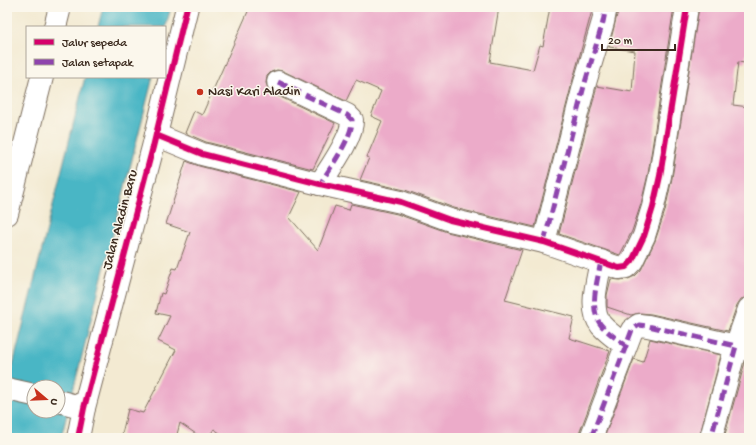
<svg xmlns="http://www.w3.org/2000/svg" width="756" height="445" font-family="'Gochi Hand',sans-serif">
  <rect width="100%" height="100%" fill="#fbf7ec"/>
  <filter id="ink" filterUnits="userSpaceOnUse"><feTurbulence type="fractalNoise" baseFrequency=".025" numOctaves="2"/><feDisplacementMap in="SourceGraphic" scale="8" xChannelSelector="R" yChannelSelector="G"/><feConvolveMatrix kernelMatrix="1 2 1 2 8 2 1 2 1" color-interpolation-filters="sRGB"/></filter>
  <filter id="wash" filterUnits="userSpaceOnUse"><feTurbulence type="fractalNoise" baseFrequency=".012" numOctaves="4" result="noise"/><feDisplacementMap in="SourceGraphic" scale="16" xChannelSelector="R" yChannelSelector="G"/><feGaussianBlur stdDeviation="0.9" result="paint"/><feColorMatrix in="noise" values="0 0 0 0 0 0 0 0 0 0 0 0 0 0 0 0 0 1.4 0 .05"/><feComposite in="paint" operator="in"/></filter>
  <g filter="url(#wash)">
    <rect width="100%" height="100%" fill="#f3ead2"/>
    <g fill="#49b6c5" stroke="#427072" fill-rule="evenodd">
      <path d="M103 7H171L165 30V27H98Z"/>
      <path d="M85 77H153L61 438H7V389ZM34 387H58V411H34Z"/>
    </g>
    <g id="blocks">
      <g fill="#ecabc9">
        <path d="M250 7H499L490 62 533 70 540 45 543 46 550 7H593L572 83 535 227 454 208 405 190 360 180 369 158 367 157 382 121 371 116 381 91 356 80 346 101 283 71 277 70 271 72 267 76 266 83 268 89 272 93 335 123 313 169 206 142 185 133 194 111 202 115Z"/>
        <path d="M626 7H674L648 174 641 204 632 231 620 255 559 234 597 86 632 92 635 51 609 47 618 11 625 13Z"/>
        <path d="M699 7H749V41L745 63 738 62 733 105 749 107V297L741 299 737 305 728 331 651 314 640 313 631 315 607 307V295L611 279 620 280 628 279 635 276 641 270 655 241 665 211 672 178Z"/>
        <path d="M186 161 199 166 301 192 289 217 318 250 335 206 349 210 351 204 397 214 447 232 522 250 505 300 574 317 569 338 610 351 579 434V438H227L214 429 208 438H202L180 423 176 438H121L128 409 143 413 176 350 158 341 170 316 156 313 161 293 164 294 173 268 177 269 190 232 166 224Z"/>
        <path d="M650 339 721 355 699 438H604L634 359 643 362Z"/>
        <path d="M745 362H749V438H724Z"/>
      </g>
    </g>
  </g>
  <g filter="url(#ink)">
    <use href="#blocks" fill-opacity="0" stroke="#7b6d5d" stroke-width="1"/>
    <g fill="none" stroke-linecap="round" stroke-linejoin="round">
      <defs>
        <g id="street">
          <path d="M278 82 347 115 352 120C353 137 330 168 320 184"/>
          <path d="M156 135 202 154 320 184 401 202 450 220 544 242 619 268 626 267 632 261 644 236 653 207 660 176 687 7"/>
          <path d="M544 242 584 86 603 22 606 7"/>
          <path d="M601 261C598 279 588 309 601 325 608 333 617 339 625 345"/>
          <path d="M749 309 736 346 749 350"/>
          <path d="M591 438 632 330 639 325 648 326 736 346 711 438"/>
        </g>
        <g id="secondary">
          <path d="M55 27 60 7"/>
          <path d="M7 214 42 77"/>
          <path d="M7 389 34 395"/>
          <path d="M58 401 84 408"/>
          <path d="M78 438 84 408 153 147 187 7"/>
        </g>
      </defs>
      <use href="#street" stroke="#7b6d5d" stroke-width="24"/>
      <use href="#secondary" stroke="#7b6d5d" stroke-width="24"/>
      <use href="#street" stroke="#fff" stroke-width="22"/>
      <use href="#secondary" stroke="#fff" stroke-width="22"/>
      <g stroke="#8e44ad" stroke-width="5" stroke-dasharray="10 5" stroke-linecap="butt">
        <path d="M278 82 347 115 352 120C353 137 330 168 320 184"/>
        <path d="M544 242 584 86 603 22 606 7"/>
        <path d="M601 261C598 279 588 309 601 325 608 333 617 339 625 345"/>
        <path d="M591 438 632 330 639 325 648 326 736 346 711 438"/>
      </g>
      <defs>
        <g id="cycleway">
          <path d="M156 135 202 154 320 184 401 202 450 220 544 242 619 268 626 267 632 261 644 236 653 207 660 176 687 7"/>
          <path d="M78 438 84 408 153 147 187 7"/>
        </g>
      </defs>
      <use href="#cycleway" stroke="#fbf7ec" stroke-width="8"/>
      <use href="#cycleway" stroke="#d6006c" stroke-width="6"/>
    </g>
  </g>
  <circle fill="#c8321e" stroke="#fbf7ec" stroke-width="1.5" cx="200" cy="92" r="4"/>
  <g text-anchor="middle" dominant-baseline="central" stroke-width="3" stroke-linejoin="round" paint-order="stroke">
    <g font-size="14" fill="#3b2a1e" stroke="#fbf7ec" text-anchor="start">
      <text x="208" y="92">Nasi Kari Aladin</text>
    </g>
    <g font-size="14" fill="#3b2a1e" stroke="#fbf7ec">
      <text transform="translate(121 220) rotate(-75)">Jalan Aladin Baru</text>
    </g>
  </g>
  <rect width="756" height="445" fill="none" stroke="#fbf7ec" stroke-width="24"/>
  <rect x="26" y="26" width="140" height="52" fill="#fbf7ec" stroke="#aea59a"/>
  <rect x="34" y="39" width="20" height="6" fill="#d6006c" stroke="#aea59a"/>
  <text x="62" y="46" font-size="12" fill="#3b2a1e">Jalur sepeda</text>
  <rect x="34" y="59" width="20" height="6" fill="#8e44ad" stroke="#aea59a"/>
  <text x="62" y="66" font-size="12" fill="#3b2a1e">Jalan setapak</text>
  <g transform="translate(46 399) rotate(109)"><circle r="19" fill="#fbf7ec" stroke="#aea59a"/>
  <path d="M0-3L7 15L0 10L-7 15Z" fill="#c8321e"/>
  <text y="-6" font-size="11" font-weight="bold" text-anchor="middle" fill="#3b2a1e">U</text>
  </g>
  <path d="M602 44v6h73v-6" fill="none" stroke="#3b2a1e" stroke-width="2"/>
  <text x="608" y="44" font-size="12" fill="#3b2a1e" stroke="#fbf7ec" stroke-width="3" paint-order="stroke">20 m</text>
</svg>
